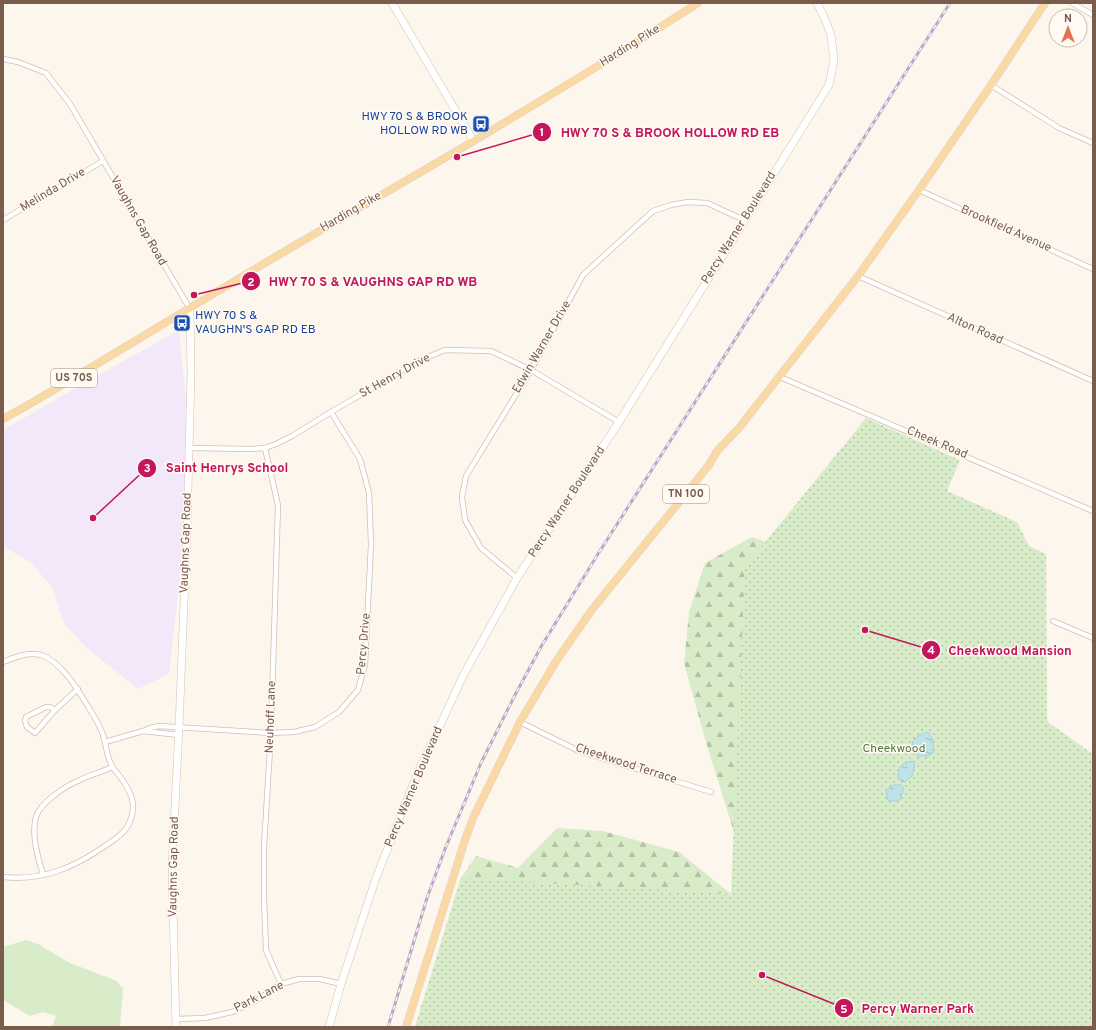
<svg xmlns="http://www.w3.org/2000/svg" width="1096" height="1030" font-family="Overpass,sans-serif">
  <defs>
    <pattern id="forest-firs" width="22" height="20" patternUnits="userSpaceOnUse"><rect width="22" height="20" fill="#d8ecc9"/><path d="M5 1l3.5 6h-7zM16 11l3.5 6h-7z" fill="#b4c2a5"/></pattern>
    <pattern id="park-dots" width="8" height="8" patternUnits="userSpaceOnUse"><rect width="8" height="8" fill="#d8ecc9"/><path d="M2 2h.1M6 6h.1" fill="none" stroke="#b4c2a5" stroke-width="1.8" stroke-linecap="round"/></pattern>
    <pattern id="water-ripples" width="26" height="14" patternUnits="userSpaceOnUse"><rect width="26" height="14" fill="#bfe3e8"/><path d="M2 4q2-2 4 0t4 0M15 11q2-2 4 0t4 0" fill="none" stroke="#a0bbbe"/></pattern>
  </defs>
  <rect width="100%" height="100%" fill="#fdf6ec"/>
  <path fill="#f3e8fa" d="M179 330 186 400 184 490 180 578 169 674 138 689 88 649 64 624 53 588 31 563 3 546V430L93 378Z"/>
  <path fill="url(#forest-firs)" d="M752 537 814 560 883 832 415 1027 461 878 476 856 518 868 557 828 603 831 679 852 731 894 739 848 705 739 684 663 689 612 705 563Z"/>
  <path fill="url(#park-dots)" d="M866 418 960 460 947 491 1017 522 1029 546 1046 554 1047 719 1048 722 1090 752 1093 754V1027H415L461 878 731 894 745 567Z"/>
  <path fill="#d8ecc9" d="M26 940 38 944 70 963 117 981 123 989 120 1027H52L56 1016 43 1012 30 1016 3 1000V947Z"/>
  <g fill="url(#water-ripples)" stroke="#a5d3da">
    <path d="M928 732C933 737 934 746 933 753L927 756H918L915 753 912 745 913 741 918 736 924 733Z"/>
    <path d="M912 761 915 763 912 776 905 782 898 779C898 767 900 764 912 761Z"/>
    <path d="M895 785H901L904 788C903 792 901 798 898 801H889L887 798 886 790 891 786Z"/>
  </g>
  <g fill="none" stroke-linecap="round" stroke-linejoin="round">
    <defs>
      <g id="street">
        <path d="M1072 3 1093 15"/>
        <path d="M3 59 18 62 46 73 70 104 190 309"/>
        <path d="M991 85 1059 128 1093 143"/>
        <path d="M919 190 1093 269"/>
        <path d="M3 220 103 161"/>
        <path d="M858 276 1093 381"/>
        <path d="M780 377 1093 511"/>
        <path d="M189 448 251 449 265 448 276 444 292 436 331 412 418 361 445 350 491 351 531 370 619 422"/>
        <path d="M265 448 278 505 271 733 264 846V897L266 950 281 984"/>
        <path d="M517 578 481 548 465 520 462 497 466 476 531 370 583 275 653 211 671 205 688 202 707 203 744 220"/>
        <path d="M1053 621 1093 638"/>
        <path d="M3 662C15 657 28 652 41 655 62 662 78 690 89 708 94 716 99 724 102 732 106 742 106 754 111 764 113 768 115 771 118 774 126 784 134 796 133 809 131 829 120 836 105 846 73 868 43 881 3 877"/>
        <path d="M55 710 35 733 27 727 25 721 26 717 46 707H50L55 710 78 689"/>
        <path d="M520 722 579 751 711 792"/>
        <path d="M179 735 143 731 150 728 159 726 271 733 294 732 315 727 339 712 358 690 365 665 371 544 369 493 360 459 331 412"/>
        <path d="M105 742 143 731"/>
        <path d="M43 875C38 857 31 835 36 817 40 803 65 786 78 781 89 775 100 773 112 767"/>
        <path d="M176 1019 205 1018 232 1012 257 1000 281 984 299 979H320L341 984"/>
      </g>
      <g id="secondary">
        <path d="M392 3 473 140"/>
        <path d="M176 1027 172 866 179 727 187 528 191 374 190 309"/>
        <path d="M329 1027 341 984 376 878 416 777 463 676 517 578 619 422 829 85 834 60 831 35 825 19 817 3"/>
      </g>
      <g id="primary">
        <path d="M3 419 35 401C123 349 210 295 299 243 433 165 568 87 698 3"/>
        <path d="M406 1027 464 843 473 818 520 722 555 663 591 611 709 465 717 451 739 428 858 276 919 190 991 85 1045 3"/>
      </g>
    </defs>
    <use href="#street" stroke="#d1beb0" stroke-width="6"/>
    <use href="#secondary" stroke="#d6c0b0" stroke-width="8"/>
    <use href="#primary" stroke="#dad1cd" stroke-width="8"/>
    <use href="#street" stroke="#fff" stroke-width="4.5"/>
    <use href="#secondary" stroke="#fff" stroke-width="7"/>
    <use href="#primary" stroke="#fbd9a5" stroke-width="7"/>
    <defs>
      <path id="rail" d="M388 1027 427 898 445 849 481 763 515 695 542 645 598 554 950 3"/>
    </defs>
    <use href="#rail" stroke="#b9a8c9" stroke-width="3"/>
    <use href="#rail" stroke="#fffaf3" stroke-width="1.5" stroke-dasharray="4.5" stroke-linecap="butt"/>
  </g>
  <defs>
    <symbol id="bus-square" viewBox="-11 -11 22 22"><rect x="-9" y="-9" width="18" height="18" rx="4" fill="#1a4fb4" stroke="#fffaf3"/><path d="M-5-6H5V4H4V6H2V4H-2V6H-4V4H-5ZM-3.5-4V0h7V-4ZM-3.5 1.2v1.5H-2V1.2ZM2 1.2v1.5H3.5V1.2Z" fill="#fff"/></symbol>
  </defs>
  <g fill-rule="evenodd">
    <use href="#bus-square" x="471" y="114" width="20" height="20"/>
    <use href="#bus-square" x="172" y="313" width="20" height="20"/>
  </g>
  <g text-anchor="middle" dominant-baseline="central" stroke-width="3" stroke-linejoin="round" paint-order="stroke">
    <g fill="#fffaf3" stroke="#a28b7f" stroke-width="1">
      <rect x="51" y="369" width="46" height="18" rx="3"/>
      <rect x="663" y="485" width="46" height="18" rx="3"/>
    </g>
    <g font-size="11" font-weight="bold" fill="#7a5c4d">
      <text x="74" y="378">US 70S</text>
      <text x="686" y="494">TN 100</text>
    </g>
    <g font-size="12" fill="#7a5c4d" stroke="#fffaf3">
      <text transform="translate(630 46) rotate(-32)">Harding Pike</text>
      <text transform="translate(53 190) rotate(-31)">Melinda Drive</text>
      <text transform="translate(351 212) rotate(-30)">Harding Pike</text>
      <text transform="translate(138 221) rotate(60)">Vaughns Gap Road</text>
      <text transform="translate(739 228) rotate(-58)">Percy Warner Boulevard</text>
      <text transform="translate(1006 229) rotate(24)">Brookfield Avenue</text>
      <text transform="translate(975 329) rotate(24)">Alton Road</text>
      <text transform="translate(542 347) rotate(-60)">Edwin Warner Drive</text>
      <text transform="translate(395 376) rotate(-29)">St Henry Drive</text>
      <text transform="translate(937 443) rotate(23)">Cheek Road</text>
      <text transform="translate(567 502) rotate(-57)">Percy Warner Boulevard</text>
      <text transform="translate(186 543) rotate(-88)">Vaughns Gap Road</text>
      <text transform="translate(364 644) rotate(-85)">Percy Drive</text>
      <text transform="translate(271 717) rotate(-88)">Neuhoff Lane</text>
      <text transform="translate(626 764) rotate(18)">Cheekwood Terrace</text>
      <text transform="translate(414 787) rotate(-67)">Percy Warner Boulevard</text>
      <text transform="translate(174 867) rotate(-89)">Vaughns Gap Road</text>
      <text transform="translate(259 997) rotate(-27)">Park Lane</text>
    </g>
    <g font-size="12" fill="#164399" stroke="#fffaf3" text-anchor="end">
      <text x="468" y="117">HWY 70 S &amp; BROOK<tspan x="468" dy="14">HOLLOW RD WB</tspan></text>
      <text x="195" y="316" text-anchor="start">HWY 70 S &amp;<tspan x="195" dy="14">VAUGHN'S GAP RD EB</tspan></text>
    </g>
    <g font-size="12" fill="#537a41" stroke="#fffaf3">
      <text x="894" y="749">Cheekwood</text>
    </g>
  </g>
  <path fill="none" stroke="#c2185b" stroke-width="1.5" d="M457 157L542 132M194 295L251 281M93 518L147 468M865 630L931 650M762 975L844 1008"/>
  <g fill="#c2185b" stroke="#fffaf3" stroke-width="1.5">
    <circle cx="457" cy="157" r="4"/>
    <circle cx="194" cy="295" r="4"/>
    <circle cx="93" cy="518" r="4"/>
    <circle cx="865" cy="630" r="4"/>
    <circle cx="762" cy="975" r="4"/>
    <circle cx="542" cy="132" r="10"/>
    <circle cx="251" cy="281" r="10"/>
    <circle cx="147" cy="468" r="10"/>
    <circle cx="931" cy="650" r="10"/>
    <circle cx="844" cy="1008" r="10"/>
  </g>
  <g font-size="12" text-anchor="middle" font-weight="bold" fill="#fff">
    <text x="542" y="136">1</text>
    <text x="251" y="286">2</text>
    <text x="147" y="472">3</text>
    <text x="931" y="654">4</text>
    <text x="844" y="1013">5</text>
  </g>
  <g font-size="13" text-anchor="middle" font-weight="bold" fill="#c2185b" stroke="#fffaf3" stroke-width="3" stroke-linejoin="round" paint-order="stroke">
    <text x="670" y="137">HWY 70 S &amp; BROOK HOLLOW RD EB</text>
    <text x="373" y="286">HWY 70 S &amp; VAUGHNS GAP RD WB</text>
    <text x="227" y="472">Saint Henrys School</text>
    <text x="1010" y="655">Cheekwood Mansion</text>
    <text x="918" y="1013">Percy Warner Park</text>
  </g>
  <rect width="1096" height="1030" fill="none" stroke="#7a5c4d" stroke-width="8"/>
  <g transform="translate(1068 28)"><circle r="19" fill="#fffaf3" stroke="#cabbb1"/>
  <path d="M0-3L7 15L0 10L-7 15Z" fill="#e76f51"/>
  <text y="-6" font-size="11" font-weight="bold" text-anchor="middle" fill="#7a5c4d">N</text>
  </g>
</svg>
